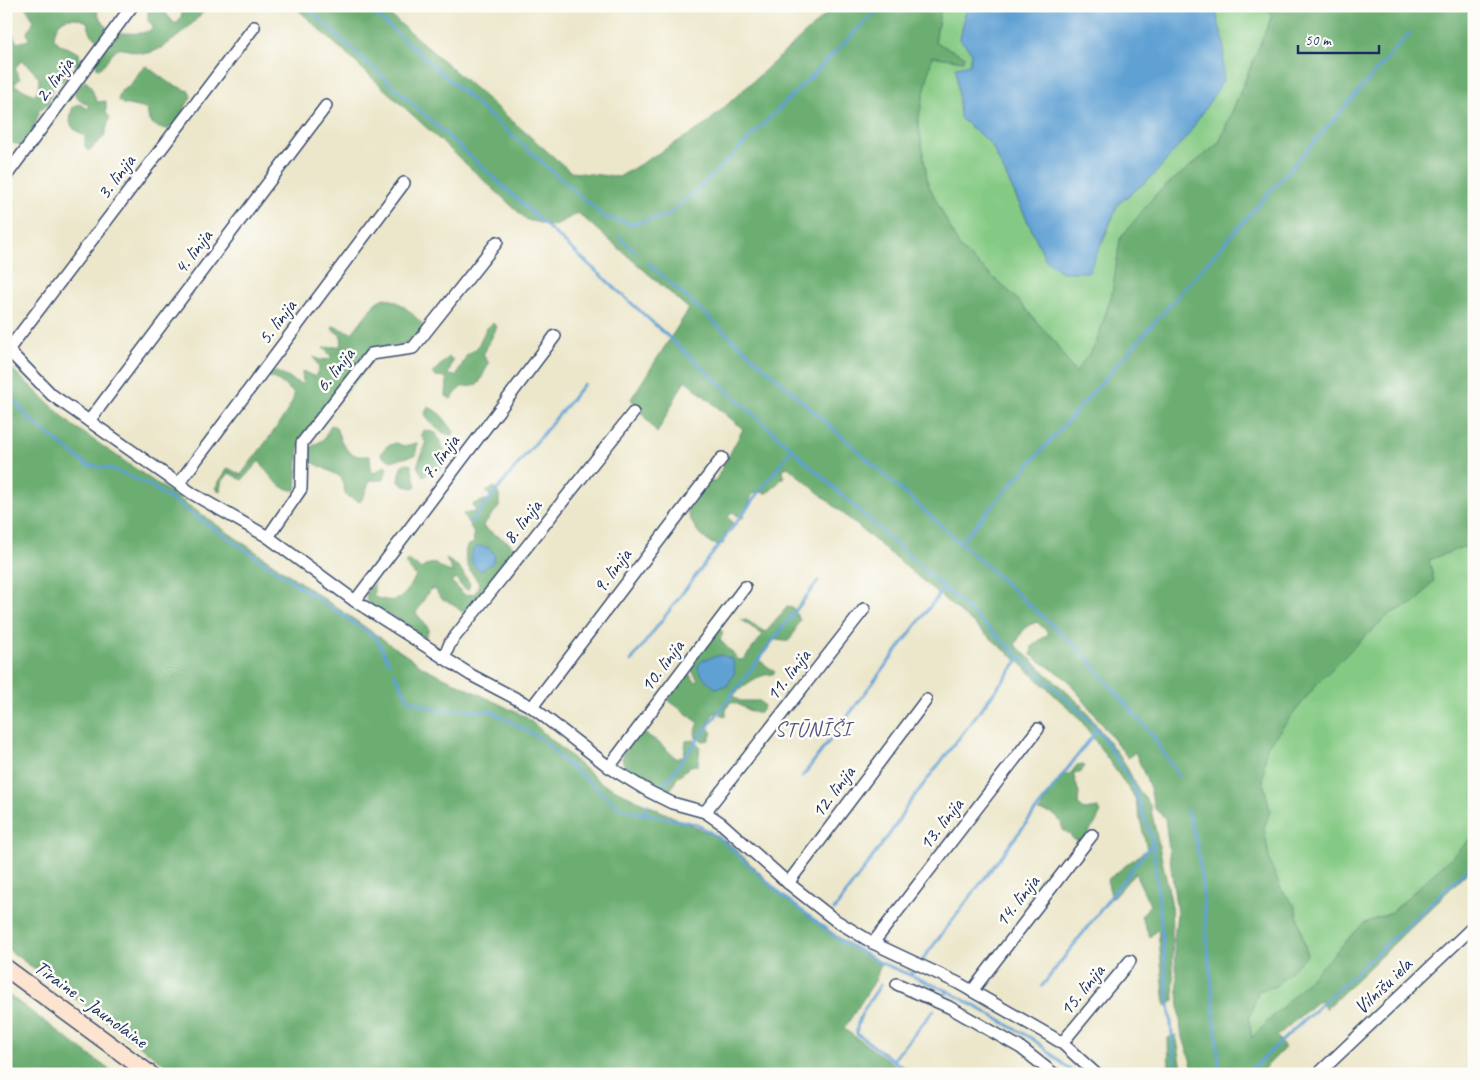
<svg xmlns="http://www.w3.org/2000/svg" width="1480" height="1080" font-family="Caveat,sans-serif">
  <rect width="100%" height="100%" fill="#fdfcf7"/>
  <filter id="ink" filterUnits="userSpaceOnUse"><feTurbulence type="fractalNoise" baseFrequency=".02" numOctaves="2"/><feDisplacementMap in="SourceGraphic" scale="10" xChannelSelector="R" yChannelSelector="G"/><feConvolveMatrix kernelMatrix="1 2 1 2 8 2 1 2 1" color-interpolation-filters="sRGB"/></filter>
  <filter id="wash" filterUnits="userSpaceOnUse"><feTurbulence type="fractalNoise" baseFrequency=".0096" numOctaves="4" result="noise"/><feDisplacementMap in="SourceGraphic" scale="20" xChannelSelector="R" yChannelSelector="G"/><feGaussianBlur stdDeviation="1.12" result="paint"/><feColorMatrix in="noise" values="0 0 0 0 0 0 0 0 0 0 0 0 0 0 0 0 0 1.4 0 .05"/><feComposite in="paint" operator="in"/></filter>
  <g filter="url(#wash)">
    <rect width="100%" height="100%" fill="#ece7cb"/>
    <g fill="#85ca84" stroke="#507c71">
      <path d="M941 6H967L960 39 971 52 960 118 991 144 1046 260 1103 242 1118 204 1154 175 1224 43 1214 6H1265L1272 15 1219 143 1156 194 1120 239 1112 294 1096 344 1075 374 1054 341 1012 294 960 248 928 184 918 121 932 56 963 61 964 56 935 42Z"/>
      <path d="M1474 543V836L1392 912 1363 924 1252 1038 1249 1020 1258 991 1276 986 1307 955 1295 906 1281 889 1270 863 1264 828 1270 811 1263 781 1266 748 1317 684 1359 642 1391 613 1417 602 1429 560Z"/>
    </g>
    <g fill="#6cae72" stroke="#446e68" fill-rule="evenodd">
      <path d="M25 6H97L98 15 107 28 100 41 91 34 87 22C71 14 56 17 54 38L61 45 79 53 81 65 72 63 70 65 71 74 62 82 54 72H51L50 77 53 83 49 101 47 106 39 110C37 120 32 139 22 144 18 146 11 142 6 141V98L11 90 10 87H6C6 74 8 64 10 52L6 47V29L13 35 17 43 29 40 27 32 34 21ZM21 61 27 64 39 78 38 90 34 95 14 85 20 79 15 68Z"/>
      <path d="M148 6 164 11 174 23H178L182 14 180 6H208C198 20 164 52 147 53 137 54 126 47 116 49L101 68H97L96 62 115 34C128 31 140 37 152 29L153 26 148 21Z"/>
      <path d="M294 6H380L571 172 619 177 705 125 835 6H941L935 42 964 56 963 61 932 56 918 121 928 184 960 248 1012 294 1054 341 1075 373 1096 344 1112 294 1120 239 1156 194 1219 143 1272 16 1265 6H1474V543L1429 560 1434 580 1417 602 1391 613 1359 642 1317 684 1266 748 1263 781 1270 811 1264 828 1270 863 1281 889 1295 906 1307 955 1276 986 1258 991 1249 1020 1252 1038 1363 924 1392 912 1474 836V866L1326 1009 1319 1000 1277 1036 1285 1048 1259 1074H1199L1192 1066 1181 1031 1174 940 1177 914 1165 818 1154 808 1150 788 1135 752 1128 758 1068 680 1031 655 1032 646 1049 633 1037 622 1029 625 1022 632 1015 645 1082 706 1124 762 1138 789 1150 805 1171 901 1174 1001 1165 1006 1158 929 1150 937 1141 916 1150 905 1135 873 1112 899 1107 880 1147 849 1135 798 1080 719 1020 663 788 467 783 469 784 477 768 493 757 492 752 495 743 518H740L733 512 729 514 728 517 733 523 726 532 723 544C706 549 692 525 687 511L708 482 716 480 743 429 685 380 657 433 631 399 689 309 578 213 554 226 527 220Z"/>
      <path d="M146 66 169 83 189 91 191 97 177 122 169 129 159 128 149 121 147 109 123 104 118 100 121 91C136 84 134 74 146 66Z"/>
      <path d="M85 81 90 85 97 102 106 101V113L110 117 104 137 88 151 85 146V136C70 128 67 124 73 107L79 104 88 109 89 106 75 96V90Z"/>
      <path d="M385 298C400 300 413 314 423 325 416 343 402 345 384 347L299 447 296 490C278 491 268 473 259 461L242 480 229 473 221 483 220 492 215 488 228 468 241 475C251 460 296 407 294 393L279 381 268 376 269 373 277 372 301 384 303 383 302 371 315 377 319 368 314 357 320 360 331 359V356L323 348 340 346 342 340 340 335 332 329 333 326 352 333 376 302Z"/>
      <path d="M493 323 497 327 483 355 489 363 479 383 473 386 461 387 451 399 446 396 447 380 443 376 436 377 432 373 449 357 453 360 448 375 456 376 467 355 477 348 486 329Z"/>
      <path d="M6 363 72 425 423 667 526 717 601 783 729 843 791 903 847 943 881 962 876 979 844 1029 908 1074H178L6 948Z"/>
      <path d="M428 407C440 411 447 422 454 432L453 435C443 436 428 423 425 413Z"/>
      <path d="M331 425 336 427C340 439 344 452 358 456 361 457 366 455 370 456L371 471 374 473 385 466 387 468 384 480H370L364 496 360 502 346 496 341 477 310 461 308 456 311 447 324 439Z"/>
      <path d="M424 430 436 433 446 454 442 469 423 476 417 466 426 443 421 435Z"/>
      <path d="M396 443 404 446 417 443 416 455 391 461 382 456 381 453 387 446Z"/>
      <path d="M406 463 411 465 416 486 414 488 404 486 399 482 401 466Z"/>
      <path d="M494 487 499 495V507L483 525 484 528 510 543 514 551C507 564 476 610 462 612L453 604 440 598 436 590 430 589 416 613 429 629 425 638 397 619 368 604C364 596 367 588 374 583V597C399 605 403 599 416 576L405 563 409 560 421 569C438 556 437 570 453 572L446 559 459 567 470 584 468 590 462 587 456 578 451 581 465 595 476 593 479 583C470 571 462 561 467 546L474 543 473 531 463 514 476 512 473 504 489 499 490 496 486 492ZM492 551 495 555 493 562 479 570 471 561Z"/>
      <path d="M787 607 793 608 800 620C796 625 793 639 788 641 784 642 776 639 772 640L759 660 775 672 773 674C758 674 744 685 733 696L740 701H760L764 706 760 713C751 715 741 703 730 702L726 710V716L723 717 718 711 713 714 707 726 712 732 709 740 704 741 696 738 695 732 699 723 668 700 687 672 696 682 698 680 692 671V662L716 633 721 630 723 632 720 640 739 660 744 659 762 636V634L741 620H746L766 632Z"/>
      <path d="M640 731 657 741 677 759 684 755 686 741 694 740 700 746 698 765 690 766 677 778 671 789 666 790C655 786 616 771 623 754 626 746 635 738 640 731Z"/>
      <path d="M1083 764 1085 766 1080 773H1073L1079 793 1078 804 1084 810 1098 808 1101 812 1095 824 1082 841 1073 839 1070 834 1063 830 1061 822 1053 814 1039 811 1060 777 1070 774 1077 765Z"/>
      <path d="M6 993 115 1074H6Z"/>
      <path d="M1176 1035 1183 1074H1169L1168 1038Z"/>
    </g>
    <g fill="#61a1d4" stroke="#3e6899">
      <path d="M967 6H1214L1224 43 1223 81 1188 135 1154 175 1118 204 1089 272H1061L1046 260 991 144 960 118 956 67 970 64 971 52 960 39Z"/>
      <path d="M478 546 489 548 495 555 493 562 481 571 475 567 471 561 473 550Z"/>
      <path d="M722 655 733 660 735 672 727 686 715 688C694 670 689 661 722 655Z"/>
    </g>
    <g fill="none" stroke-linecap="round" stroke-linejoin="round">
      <g stroke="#61a1d4" stroke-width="3">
        <path d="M305 6 1086 717 1103 737 1133 785 1153 842 1176 1074"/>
        <path d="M366 6 604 217 632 224 669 215 713 175 881 6"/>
        <path d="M619 237 636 252"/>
        <path d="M648 263 1081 651 1152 735 1179 777"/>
        <path d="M6 388 28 418 87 465 113 469 149 485 376 638 389 662"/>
        <path d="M470 523 584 384"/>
        <path d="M959 544 1410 33"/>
        <path d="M631 661 792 449"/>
        <path d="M394 673 409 700 435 709 491 711 542 739 559 757 621 809 696 824 718 837 779 893 845 944 879 962 948 991 1033 1039 1075 1074"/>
        <path d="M802 777 944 588"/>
        <path d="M659 791 818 581"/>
        <path d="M1187 810 1196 839 1201 874 1220 1074"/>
        <path d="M641 815 648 805"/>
        <path d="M834 910 894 828 907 806 1021 657"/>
        <path d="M923 959 1097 730"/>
        <path d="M910 975 914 971"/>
        <path d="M880 985C872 999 855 1018 857 1034L912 1074"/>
        <path d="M1042 986 1153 842"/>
        <path d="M945 995 948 991"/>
        <path d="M893 1060 934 1010"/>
        <path d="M1246 1074 1474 863"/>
      </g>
    </g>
  </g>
  <g filter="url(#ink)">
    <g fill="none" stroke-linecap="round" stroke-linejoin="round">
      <defs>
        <g id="minor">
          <path d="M6 176 132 6"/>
          <path d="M6 348 52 395 193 494 268 537 355 601 471 675 532 707 609 767 650 792 672 803 705 812 721 823 788 883 835 920 873 943 958 983 1049 1035 1062 1043 1096 1074"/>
          <path d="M8 350 254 27"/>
          <path d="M89 421 326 106"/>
          <path d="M179 483 404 183"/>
          <path d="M268 537 301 489 302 443 371 354 413 348 497 242"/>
          <path d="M355 601 555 336"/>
          <path d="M444 658 450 643 633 413"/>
          <path d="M532 707 722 458"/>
          <path d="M609 767 745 587"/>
          <path d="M705 812 864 609"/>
          <path d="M788 883 926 700"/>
          <path d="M873 943 1038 729"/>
          <path d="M897 984 949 1007 1021 1048 1054 1074"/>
          <path d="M972 991 1092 835"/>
          <path d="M1062 1043 1130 961"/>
          <path d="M1318 1074 1474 926"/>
        </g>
        <path id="secondary" d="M6 968 150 1074"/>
      </defs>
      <use href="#minor" stroke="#3a4b6e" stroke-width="14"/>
      <use href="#secondary" stroke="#3a4b6e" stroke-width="19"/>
      <use href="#minor" stroke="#fff" stroke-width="11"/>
      <use href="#secondary" stroke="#fde4d0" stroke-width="16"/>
    </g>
  </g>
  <g text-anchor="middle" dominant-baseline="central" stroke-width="5" stroke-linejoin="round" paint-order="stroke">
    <g font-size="20" fill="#1b2f5e" stroke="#fdfcf7">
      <text transform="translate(54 80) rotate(-53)">2. līnija</text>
      <text transform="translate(116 177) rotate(-53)">3. līnija</text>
      <text transform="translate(193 252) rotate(-53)">4. līnija</text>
      <text transform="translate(277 322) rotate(-53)">5. līnija</text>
      <text transform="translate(335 370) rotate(-52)">6. līnija</text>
      <text transform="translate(440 457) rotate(-53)">7. līnija</text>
      <text transform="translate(522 522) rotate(-52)">8. līnija</text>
      <text transform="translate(612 571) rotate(-53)">9. līnija</text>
      <text transform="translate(662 666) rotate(-53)">10. līnija</text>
      <text transform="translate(788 675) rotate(-52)">11. līnija</text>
      <text transform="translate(833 792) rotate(-53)">12. līnija</text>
      <text transform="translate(941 824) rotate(-52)">13. līnija</text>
      <text transform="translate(1017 901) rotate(-52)">14. līnija</text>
      <text transform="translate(1383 986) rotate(-44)">Vilnīšu iela</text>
      <text transform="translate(1082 990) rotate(-51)">15. līnija</text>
      <text transform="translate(91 1004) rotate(36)">Tīraine - Jaunolaine</text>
    </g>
    <g font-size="21" letter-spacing="1" fill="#515582" stroke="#fdfcf7">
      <text x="813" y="729">STŪNĪŠI</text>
    </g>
  </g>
  <rect width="1480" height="1080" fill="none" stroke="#fdfcf7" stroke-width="25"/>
  <path d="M1298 45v8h81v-8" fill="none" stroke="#1b2f5e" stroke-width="2.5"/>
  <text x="1305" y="45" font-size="15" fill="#1b2f5e" stroke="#fdfcf7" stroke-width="4" paint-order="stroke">50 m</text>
</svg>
